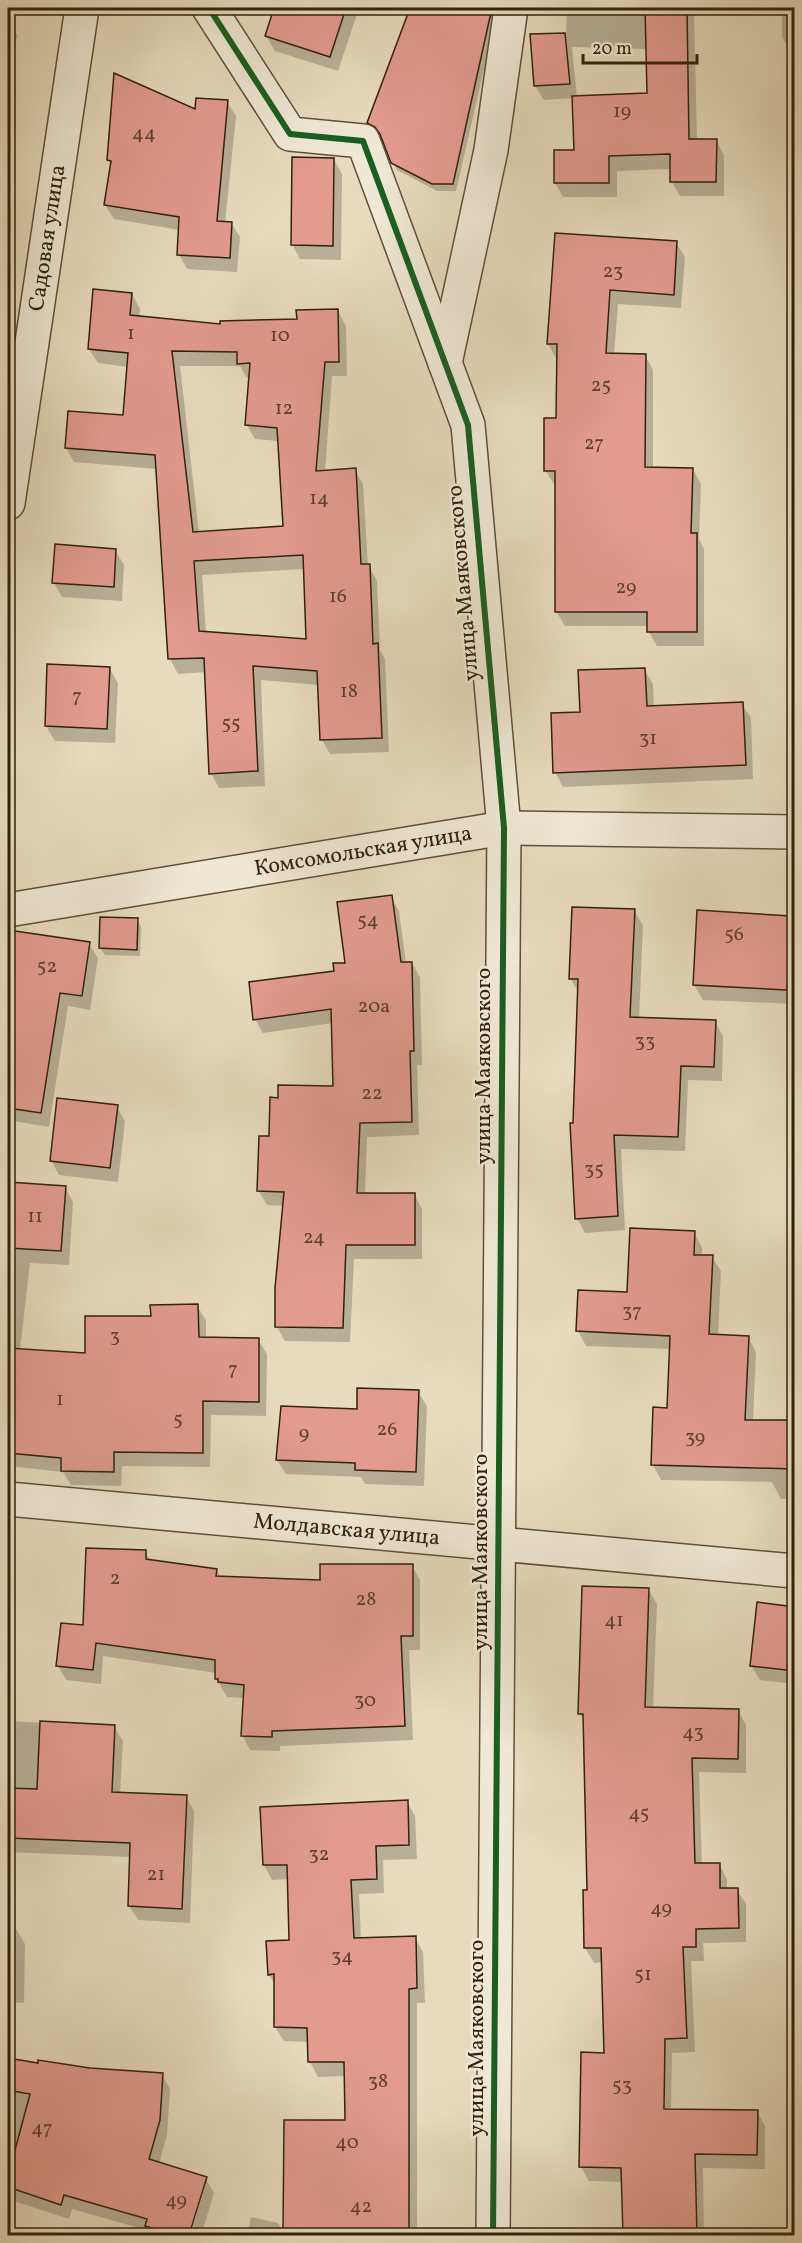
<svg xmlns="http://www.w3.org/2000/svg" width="802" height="2243" font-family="Vollkorn,serif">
  <rect width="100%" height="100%" fill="#e7dbbd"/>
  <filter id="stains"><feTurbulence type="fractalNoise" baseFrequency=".00333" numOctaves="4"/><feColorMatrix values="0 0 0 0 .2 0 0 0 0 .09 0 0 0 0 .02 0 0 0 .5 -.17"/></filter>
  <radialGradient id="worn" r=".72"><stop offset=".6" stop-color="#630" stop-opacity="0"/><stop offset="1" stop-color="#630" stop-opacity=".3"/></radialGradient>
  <g fill="#0003" fill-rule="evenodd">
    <path d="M276 8H359L338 71 275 51 266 36Z"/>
    <path d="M411 8H498L456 191H437L397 170 381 134 373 130 369 123Z"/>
    <path d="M567 8H694L697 140H716L724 155V196H680L672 182 671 169 617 171V197H563L555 183 575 152 573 98 544 100 535 86 532 35H566ZM572 47 648 49 649 95 577 98Z"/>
    <path d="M782 8H794V51H790L782 37Z"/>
    <path d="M8 21 18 36 8 58Z"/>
    <path d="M227 102 236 116 225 223H231L240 237 237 272 187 269 179 255 180 230 114 219 105 205 112 166 108 160 196 111Z"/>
    <path d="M334 159 342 174 341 260 300 259 292 244Z"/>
    <path d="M556 235 676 243 685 257 681 308 618 304 614 355H645L653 370V468L693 469 701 484 699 539 704 549V646H657L649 632V626H565L556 611V484H554L545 470 558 420V358H556L548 344Z"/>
    <path d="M132 294 140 309 139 317 221 326 298 321 338 311 346 326 347 376H332L325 472 355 470 363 484 368 566 377 580 380 650 385 659 389 752 330 754 322 740 319 685 261 680 265 786 219 788 211 773 206 672 178 674 170 659 157 469 74 462 66 448 124 417 128 367 98 363 89 349ZM180 366H240L247 378H251L247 425 255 439 279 441 284 527 199 533ZM305 569 307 641 206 633 202 575Z"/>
    <path d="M115 550 124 565 122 601 62 597 54 583Z"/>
    <path d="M110 669 118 683 115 743 55 741 46 726Z"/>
    <path d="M644 669 653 684 654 707 742 704 751 718 753 779 563 787 555 772 582 713Z"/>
    <path d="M391 897 399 911 406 963H412L420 977 422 1065H417L419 1135 367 1137 365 1194H414L422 1209V1259H354L350 1342 285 1341 276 1326 285 1206 267 1205 258 1190 280 1099 335 1088 333 1023 263 1033 255 1019 347 964Z"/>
    <path d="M634 911 643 925 639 1019 715 1022 723 1036 722 1081 688 1080 685 1151 621 1149 625 1230 585 1233 577 1218 574 1124 579 993 570 978Z"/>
    <path d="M698 912 790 917 794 924V1004L703 1000 694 985Z"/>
    <path d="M137 919 141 927 140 956 105 955 100 948Z"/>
    <path d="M8 932 89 944 98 958 90 1010 68 1006 49 1127 8 1120Z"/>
    <path d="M117 1107 125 1121 118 1182 59 1175 51 1160Z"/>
    <path d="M8 1183 65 1188 73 1202 69 1265 30 1263 20 1350 86 1354 152 1318 197 1306 206 1320V1339L258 1340 267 1354 266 1416 211 1415 210 1467 122 1466 121 1486 71 1485 63 1472 8 1466Z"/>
    <path d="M694 1233 702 1247V1256L712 1257 721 1271 718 1336 748 1337 756 1352 753 1421H794V1499H781L772 1482 661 1480 653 1465 655 1409H668L671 1349 586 1346 578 1331 579 1291 628 1293Z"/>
    <path d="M418 1392 427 1406 424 1486 365 1484 361 1477 286 1474 277 1460 358 1411Z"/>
    <path d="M145 1552 151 1561 217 1571 221 1578 321 1582 412 1566 420 1580V1650H409L413 1740 280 1746V1751L250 1750 242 1735 245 1698 227 1697 216 1678V1673L103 1656 101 1684 66 1680 58 1665 85 1627Z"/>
    <path d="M648 1589 657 1604 653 1709 738 1711 746 1725V1773L699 1772 702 1865 719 1864 727 1879V1890H737L746 1904V1942L703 1943 704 1961H691L695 2052 672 2053 671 2111H757L765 2126V2169L703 2168 704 2236H624L623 2182 589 2181 581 2167 606 2054 603 1962 594 1963 585 1948V1891H589L585 1722 580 1714Z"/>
    <path d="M794 1608V1684L760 1680 751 1665Z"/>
    <path d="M8 1721 114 1727 123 1741 120 1794 186 1797 194 1811 190 1923 138 1920 129 1906 131 1857 8 1852Z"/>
    <path d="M407 1802 415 1816 417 1859 383 1860 384 1893 359 1894 361 1939 415 1938 423 1952 425 2003H417V2236L287 2234 247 2236 251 2217 278 2223 285 2234V2122H347L346 2076 318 2077 310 2062 309 2042 284 2041 275 2027V1985L269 1974 291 1941 289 1879 272 1880 264 1865 262 1808Z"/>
    <path d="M8 1929H16L25 1944 24 2003 8 2002Z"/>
    <path d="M8 2059 39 2065 162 2075 170 2089 167 2135 159 2164 206 2179 214 2193 201 2236H190L205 2187H202L187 2236H152L150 2231 72 2209 69 2219 14 2201 8 2192Z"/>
  </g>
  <g fill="#e39b90" stroke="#32210d" stroke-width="1.5" fill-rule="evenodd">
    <path d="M274 8H346L330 57 265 36Z"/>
    <path d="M410 8H492L453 184H432L391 163 380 134 375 127 367 123Z"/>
    <path d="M645 8H687L689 139H717L716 182H670V154L609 156V183H554V150H574L572 96 647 93Z"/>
    <path d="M565 33 570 84 534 86 530 34Z"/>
    <path d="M114 73 195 109 196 98 228 100 217 221 232 222 230 258 177 255 179 217 104 205 111 161 107 160Z"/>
    <path d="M292 157 334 158 333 246 291 245Z"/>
    <path d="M555 233 677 241 674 295 610 290 606 353 646 354 645 467 693 468 691 533H697V632H647V612H555V471H544V418H556L557 344H547Z"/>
    <path d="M93 289 132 293 130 315 220 324V321L297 319 296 310 338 309 339 362H325L316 471 356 468 361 564H370L373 644 378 643 382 738 320 740 317 671 253 666 258 771 209 774 204 658 168 659 155 455 65 448 68 411 123 415 128 353 88 349ZM172 351 237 352V364L250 363 245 425 277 428 283 526 193 532ZM303 555 306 639 199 631 194 561Z"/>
    <path d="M55 544 116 549 114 587 52 583Z"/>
    <path d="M47 664 110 667 107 729 45 726Z"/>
    <path d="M645 668 647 706 743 702 746 765 553 773 551 713 580 712 578 670Z"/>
    <path d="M392 895 401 962H412L414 1051H410L412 1122 360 1123 357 1193H415V1245H346L343 1328 275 1327V1288L284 1192 257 1191 259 1136H269L270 1097 278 1098V1085L333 1086 331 1009 253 1020 249 982 334 971 333 963H345L337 902Z"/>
    <path d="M572 907 635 909 630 1017 716 1020 714 1067 681 1066 678 1137 614 1135 618 1216 575 1219 570 1123H573L578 979H569Z"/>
    <path d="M697 910 791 916 787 990 693 985Z"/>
    <path d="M100 917 138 918 137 950 99 948Z"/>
    <path d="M8 930 90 942 82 996 60 993 41 1113 8 1108Z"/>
    <path d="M57 1098 118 1105 110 1168 50 1161Z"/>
    <path d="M8 1182 66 1186 61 1251 8 1248Z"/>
    <path d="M630 1228 695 1231 694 1255H713L709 1334 749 1336 745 1420H795V1469L651 1465 653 1407 667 1408 670 1336 576 1331 578 1290 627 1292Z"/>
    <path d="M198 1304 199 1337 259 1338V1402L203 1401V1453L114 1452V1472L61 1471V1458L8 1453V1348L85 1353V1316H151L150 1305Z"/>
    <path d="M357 1388 419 1390 416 1472 355 1470V1463L276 1460 281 1406 357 1409Z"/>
    <path d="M86 1548 146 1550V1559L217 1569 216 1576 320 1580V1564H413V1636H401L405 1726 272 1731V1737L241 1736 244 1685 218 1682V1679H215V1660L96 1643 93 1670 56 1666 61 1623 83 1625Z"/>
    <path d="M582 1586 649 1588 645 1707 739 1709 738 1759 692 1758 695 1863H720V1888H738L739 1928 696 1929V1947H683L687 2038 665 2039 664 2109 758 2110 757 2155 695 2154 697 2235H623L621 2168 579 2167 581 2052 604 2053 601 1948H584L583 1890H587L583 1714H578Z"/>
    <path d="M757 1602 795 1607V1671L750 1666Z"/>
    <path d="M40 1721 115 1725 112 1792 187 1795 182 1909 128 1906 130 1843 8 1838V1788L37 1789Z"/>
    <path d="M408 1800 409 1845 376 1846 377 1879 351 1880 354 1938 416 1936 417 1988 409 1989V2230H283L284 2120H345L344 2062H308L307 2028 274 2027V1974L268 1975 266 1941 289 1940 287 1865H263L260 1807Z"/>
    <path d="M8 2058 38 2063V2060L90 2068 163 2073 160 2120 149 2159 207 2177 189 2235H176L145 2226 147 2219 64 2195 61 2205 8 2187V2176L30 2094 8 2090Z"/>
  </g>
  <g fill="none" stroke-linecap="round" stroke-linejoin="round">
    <defs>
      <g id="minor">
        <path d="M209 8 290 134 363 141 468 425 504 828 493 2236"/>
        <path d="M445 363 491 150 511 8"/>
        <path id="s1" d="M8 503 82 8"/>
        <path id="s2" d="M8 910 504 828 794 832"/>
        <path id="s3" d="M8 1499 794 1571"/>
      </g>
    </defs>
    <use href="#minor" stroke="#5f5039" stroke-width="36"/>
    <use href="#minor" stroke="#efe8d4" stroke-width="33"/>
    <defs>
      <path id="cycleway" d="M209 8 290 134 363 141 468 425 504 828 493 2236"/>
    </defs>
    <use href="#cycleway" stroke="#efe8d4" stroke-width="10"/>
    <use href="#cycleway" stroke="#1b5e20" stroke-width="6"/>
  </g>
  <g text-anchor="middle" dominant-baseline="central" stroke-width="5" stroke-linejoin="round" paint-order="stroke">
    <g font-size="20" fill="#5e402e">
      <text x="622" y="112">19</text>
      <text x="144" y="134">44</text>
      <text x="613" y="272">23</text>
      <text x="131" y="334">1</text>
      <text x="280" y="336">10</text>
      <text x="601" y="386">25</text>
      <text x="284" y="409">12</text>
      <text x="594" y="444">27</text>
      <text x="319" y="499">14</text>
      <text x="626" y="588">29</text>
      <text x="338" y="597">16</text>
      <text x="349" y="692">18</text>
      <text x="77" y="697">7</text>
      <text x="231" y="724">55</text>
      <text x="648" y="739">31</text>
      <text x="368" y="921">54</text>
      <text x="734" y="935">56</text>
      <text x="47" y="967">52</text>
      <text x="374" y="1007">20а</text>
      <text x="645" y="1042">33</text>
      <text x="372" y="1094">22</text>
      <text x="594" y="1170">35</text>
      <text x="35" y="1217">11</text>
      <text x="314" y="1238">24</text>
      <text x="632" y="1312">37</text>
      <text x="115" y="1337">3</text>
      <text x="233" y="1370">7</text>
      <text x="60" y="1400">1</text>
      <text x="178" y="1420">5</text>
      <text x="387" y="1430">26</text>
      <text x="304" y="1434">9</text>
      <text x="695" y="1438">39</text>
      <text x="115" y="1579">2</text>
      <text x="366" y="1600">28</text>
      <text x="614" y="1621">41</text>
      <text x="365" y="1701">30</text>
      <text x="693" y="1733">43</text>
      <text x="639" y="1814">45</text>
      <text x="319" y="1855">32</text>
      <text x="156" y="1875">21</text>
      <text x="661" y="1909">49</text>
      <text x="342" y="1957">34</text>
      <text x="643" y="1975">51</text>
      <text x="378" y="2082">38</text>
      <text x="622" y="2086">53</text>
      <text x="42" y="2129">47</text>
      <text x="347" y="2143">40</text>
      <text x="176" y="2201">49</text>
      <text x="361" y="2207">42</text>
    </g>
    <g font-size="22" fill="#32210d" stroke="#efe8d4">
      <text stroke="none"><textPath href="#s1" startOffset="268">Садовая улица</textPath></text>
      <text transform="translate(464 583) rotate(-95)">улица Маяковского</text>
      <text stroke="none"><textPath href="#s2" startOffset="360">Комсомольская улица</textPath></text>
      <text transform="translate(484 1066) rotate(-90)">улица Маяковского</text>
      <text stroke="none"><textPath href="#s3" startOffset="340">Молдавская улица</textPath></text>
      <text transform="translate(481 1552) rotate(-90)">улица Маяковского</text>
      <text transform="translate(477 2038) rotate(-90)">улица Маяковского</text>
    </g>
  </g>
  <rect width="802" height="2243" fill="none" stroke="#e7dbbd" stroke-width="30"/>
  <rect x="9" y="9" width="784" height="2225" fill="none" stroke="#32210d" stroke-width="3"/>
  <rect x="15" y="15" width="772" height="2213" fill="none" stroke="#32210d" stroke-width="1.5"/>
  <path d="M583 54v9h114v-9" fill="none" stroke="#32210d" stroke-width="3"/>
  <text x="592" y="54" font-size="18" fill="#32210d" stroke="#efe8d4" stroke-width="4.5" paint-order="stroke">20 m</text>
  <rect width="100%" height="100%" filter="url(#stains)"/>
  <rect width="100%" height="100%" fill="url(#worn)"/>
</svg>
